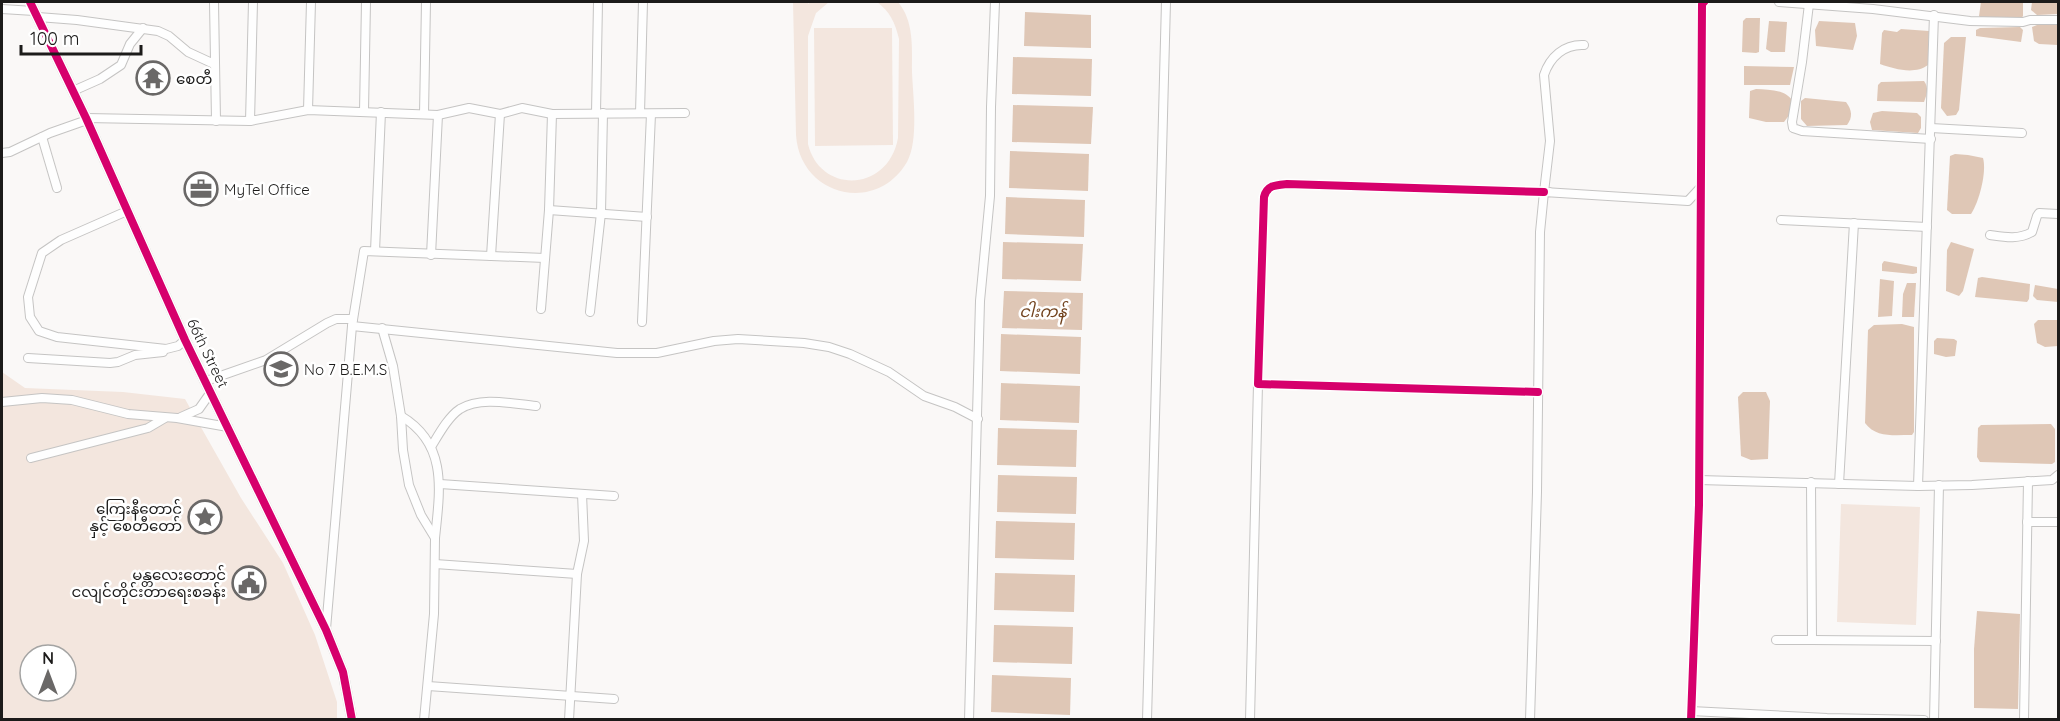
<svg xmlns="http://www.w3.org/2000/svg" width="2060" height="721" font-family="Quicksand,'Noto Sans Myanmar',sans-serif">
  <rect width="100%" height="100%" fill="#faf8f7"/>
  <g fill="#f3e6de" fill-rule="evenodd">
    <path d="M793 2H808V4L810 2H829L816 13 808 36V144C820 194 888 193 898 138L899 39C895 22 890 12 877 2H898C914 21 912 47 912 72 913 96 919 141 907 162 876 215 800 196 796 135Z"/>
    <path d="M814 28H892L893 145 815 146Z"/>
    <path d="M2 372 25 388 123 392 185 399 241 498 283 563 315 635 337 702V719H2ZM30 655H66V691H30Z"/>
    <path d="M1841 504 1920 507 1916 625 1837 622Z"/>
  </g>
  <g fill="#dfc7b6">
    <path d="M1981 2H2023V16L2021 19H1982L1979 16Z"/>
    <path d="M2032 2H2058V14L2037 15 2031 10Z"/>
    <path d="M1025 12 1091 15V48L1024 46Z"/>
    <path d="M1746 18H1760L1759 52 1756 53 1742 52 1743 21Z"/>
    <path d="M1769 21 1787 22 1785 52H1771L1766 49Z"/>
    <path d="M1819 21 1855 23 1857 36 1853 50 1816 46 1815 30Z"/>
    <path d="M2037 25H2058V45L2039 44 2034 41 2032 27Z"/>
    <path d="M2020 27 2023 30 2021 42 1976 36V30L1980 28Z"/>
    <path d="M1901 29 1929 31 1928 65C1915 75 1894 69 1880 64L1882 33 1884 30 1897 32Z"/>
    <path d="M1951 37H1966L1959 110 1956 115 1947 116 1941 108 1944 43Z"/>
    <path d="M1013 57 1092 59 1091 96 1012 94Z"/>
    <path d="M1744 66 1794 67 1790 85H1744Z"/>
    <path d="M1924 81C1929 88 1927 94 1924 102L1877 101 1878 85 1881 82Z"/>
    <path d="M1756 89C1768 90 1784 89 1792 100L1790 114 1784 122H1766L1749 118 1750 91Z"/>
    <path d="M1805 98 1846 102C1852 110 1853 117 1847 125L1807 126 1801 119V101Z"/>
    <path d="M1013 105 1093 107 1091 144 1012 142Z"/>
    <path d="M1882 111 1917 113 1921 117V128L1918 133 1872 130 1870 122 1873 113Z"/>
    <path d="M1010 151 1089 154 1088 191 1009 188Z"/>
    <path d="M1955 154 1968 155 1983 158C1987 172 1979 202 1971 214H1952L1947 210 1950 156Z"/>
    <path d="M1006 197 1085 200 1084 237 1005 234Z"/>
    <path d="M1003 242 1083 244 1081 281 1002 279Z"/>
    <path d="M1951 242 1974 249 1963 291 1959 296 1946 291 1947 250Z"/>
    <path d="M1884 261 1917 267V273L1913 274 1882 271V264Z"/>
    <path d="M1982 277 2030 284 2029 299 2027 302 1975 297 1978 278Z"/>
    <path d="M1880 279 1894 281 1892 316 1878 317Z"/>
    <path d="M1907 283H1916L1914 317H1902L1903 294Z"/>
    <path d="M2035 285 2058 289V302L2037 300 2033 296Z"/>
    <path d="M1004 291 1083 293 1082 330 1002 328Z"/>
    <path d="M2038 320H2058V346L2045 347 2037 343 2034 324Z"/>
    <path d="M1902 324 1914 327V432L1912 435C1894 435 1876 438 1865 423L1868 330 1874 325Z"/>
    <path d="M1001 334 1081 337 1080 374 1000 371Z"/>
    <path d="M1937 338 1954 339 1957 341 1955 356 1946 357 1934 354V341Z"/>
    <path d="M1001 383 1080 386 1079 423 1000 420Z"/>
    <path d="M1743 392H1766L1770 401 1768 459 1751 460 1741 456 1738 397Z"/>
    <path d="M2051 424 2055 429V462L2052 464 1980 462 1977 457 1978 428 1981 425Z"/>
    <path d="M998 428 1077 430 1076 467 997 465Z"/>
    <path d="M998 475 1077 477 1076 514 997 512Z"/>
    <path d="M996 521 1075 523 1074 560 995 558Z"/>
    <path d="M995 573 1075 575 1074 612 994 610Z"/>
    <path d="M1977 611 2020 614 2018 709 1974 708V649Z"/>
    <path d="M994 625 1073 627 1072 664 993 662Z"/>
    <path d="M992 675 1071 678 1070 715 991 712Z"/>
  </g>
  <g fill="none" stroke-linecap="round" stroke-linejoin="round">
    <defs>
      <g id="minor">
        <path d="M214 2 216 121"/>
        <path d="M1779 2 1873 9 1970 21 2023 22 2030 20H2058"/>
        <path d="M1809 4 1802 62 1792 122 1793 128 1802 131 1931 139"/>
        <path d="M2 9 34 11"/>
        <path d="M38 17 77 20 158 31 169 36 188 52 214 64"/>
        <path d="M73 91 100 79 121 65 130 44 143 28"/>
        <path d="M308 110 311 2"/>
        <path d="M364 111 366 2"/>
        <path d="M596 113 598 2"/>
        <path d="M640 113 643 2"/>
        <path d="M424 114 426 2"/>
        <path d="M86 118 250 121 308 110 438 115 469 108 500 114 522 108 552 114 685 113"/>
        <path d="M250 121 253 2"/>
        <path d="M1931 128 2022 133"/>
        <path d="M42 137 57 188"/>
        <path d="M2 153 10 152 50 133 87 120"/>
        <path d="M1549 192H1544L1550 141 1544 75C1550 57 1564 44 1584 45"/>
        <path d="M549 210 647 217"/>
        <path d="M127 211 61 240 42 253 28 297 30 317 39 331 57 337 166 349 178 346 185 340"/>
        <path d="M1781 220 1927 227"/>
        <path d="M1990 235C2004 237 2018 240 2032 232L2037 216 2039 213 2058 214"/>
        <path d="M375 251 381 112"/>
        <path d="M431 255 438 115"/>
        <path d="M491 256 500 114"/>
        <path d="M541 309 549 210 552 114"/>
        <path d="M590 312 601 213 603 113"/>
        <path d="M642 322 651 114"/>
        <path d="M352 326 617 353H657L714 341 738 339 804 343 829 347 850 354 889 372 924 396 955 407 978 419"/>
        <path d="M382 328 393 366 401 416 403 450 409 485 421 515 435 538 434 614 424 720"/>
        <path d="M28 358 110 363 118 362 135 355 163 352"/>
        <path d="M206 381 266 360 327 323 336 319H353"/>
        <path d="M1538 392 1258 384 1264 197C1267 185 1276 185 1287 184L1544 192"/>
        <path d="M2 402 42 398 72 400 128 414 177 418 228 427"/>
        <path d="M401 416C448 444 440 490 435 538"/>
        <path d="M181 417 199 409 211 392"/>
        <path d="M431 447C439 434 448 417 460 409 481 396 513 404 536 406"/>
        <path d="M31 458 148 428 165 418"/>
        <path d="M1699 480 1918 486 1972 485 2052 480 2058 475"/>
        <path d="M440 484 614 496"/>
        <path d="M1839 484 1854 223"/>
        <path d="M1918 486 1934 15"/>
        <path d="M2027 522H2058"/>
        <path d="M435 564 577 574 569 720"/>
        <path d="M577 574 584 541 582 494"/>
        <path d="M326 629 352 326 364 251 545 258"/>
        <path d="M1776 640H1812L1811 482"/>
        <path d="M1812 640 1936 641"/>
        <path d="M428 686 614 699"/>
        <path d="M1691 711 1827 718 1924 720"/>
        <path d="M969 720 980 301 990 196 991 107 995 2"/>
        <path d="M1147 720 1166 2"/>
        <path d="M1250 720 1258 384"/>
        <path d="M1530 720 1537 492 1540 232 1544 192 1688 201 1700 188"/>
        <path d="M1691 720 1699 505 1702 4 1704 2"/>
        <path d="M1934 720 1939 485"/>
        <path d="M2024 720 2028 481"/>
      </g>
      <path id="tertiary" d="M30 2 86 118 185 340 326 630 343 672 352 720"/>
    </defs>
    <use href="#minor" stroke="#c5c4c3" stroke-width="10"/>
    <use href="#tertiary" stroke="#c5c4c3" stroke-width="11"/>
    <use href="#minor" stroke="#fefefe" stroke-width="8"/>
    <use href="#tertiary" stroke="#fefefe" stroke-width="9"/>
    <defs>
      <g id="cycleway">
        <path d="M30 2 86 118 185 340 326 630 343 672 352 720"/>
        <path d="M1538 392 1258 384 1264 197C1267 185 1276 185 1287 184L1544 192"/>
        <path d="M1691 720 1699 505 1702 4 1704 2"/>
      </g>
    </defs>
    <use href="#cycleway" stroke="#fff" stroke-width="11"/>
    <use href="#cycleway" stroke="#d6006c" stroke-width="8"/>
  </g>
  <defs>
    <symbol id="temple-ring" viewBox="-11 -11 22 22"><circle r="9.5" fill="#fff" stroke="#6a6867" stroke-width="1.5"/><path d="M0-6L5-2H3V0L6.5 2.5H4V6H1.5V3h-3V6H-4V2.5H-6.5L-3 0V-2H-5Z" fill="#6a6867"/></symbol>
    <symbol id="office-ring" viewBox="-11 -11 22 22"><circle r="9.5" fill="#fff" stroke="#6a6867" stroke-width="1.5"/><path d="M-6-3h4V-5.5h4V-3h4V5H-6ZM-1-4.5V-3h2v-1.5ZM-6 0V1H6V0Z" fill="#6a6867"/></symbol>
    <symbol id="school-ring" viewBox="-11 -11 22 22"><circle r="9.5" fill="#fff" stroke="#6a6867" stroke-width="1.5"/><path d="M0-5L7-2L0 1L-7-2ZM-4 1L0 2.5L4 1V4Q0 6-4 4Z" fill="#6a6867"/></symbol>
    <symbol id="sight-ring" viewBox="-11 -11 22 22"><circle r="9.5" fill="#fff" stroke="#6a6867" stroke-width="1.5"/><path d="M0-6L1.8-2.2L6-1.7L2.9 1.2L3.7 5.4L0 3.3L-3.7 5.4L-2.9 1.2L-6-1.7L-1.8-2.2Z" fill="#6a6867"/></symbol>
    <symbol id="civic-ring" viewBox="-11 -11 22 22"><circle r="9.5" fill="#fff" stroke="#6a6867" stroke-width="1.5"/><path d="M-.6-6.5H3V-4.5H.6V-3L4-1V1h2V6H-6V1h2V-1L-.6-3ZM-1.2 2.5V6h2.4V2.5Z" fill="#6a6867"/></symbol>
  </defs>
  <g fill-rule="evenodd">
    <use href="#temple-ring" x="134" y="59" width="38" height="38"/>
    <use href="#office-ring" x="182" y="170" width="38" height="38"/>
    <use href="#school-ring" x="262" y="350" width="38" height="38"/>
    <use href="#sight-ring" x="186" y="498" width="38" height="38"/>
    <use href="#civic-ring" x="230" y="564" width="38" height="38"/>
  </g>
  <g text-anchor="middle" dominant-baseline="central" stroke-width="5" stroke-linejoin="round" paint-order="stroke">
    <g font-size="15" fill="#1c1b1a" stroke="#fff" text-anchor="start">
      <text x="176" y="78">စေတီ</text>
      <text x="224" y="189">MyTel Office</text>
      <text x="304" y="369">No 7 B.E.M.S</text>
      <text x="182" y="508" text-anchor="end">ကြေးနီတောင်<tspan x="182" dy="17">နှင့် စေတီတော်</tspan></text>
      <text x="226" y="574" text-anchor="end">မန္တလေးတောင်<tspan x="226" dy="17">ငလျင်တိုင်းတာရေးစခန်း</tspan></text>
    </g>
    <g font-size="15" fill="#1c1b1a" stroke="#fff">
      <text transform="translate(208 353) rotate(64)">66th Street</text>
    </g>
    <g font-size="16" font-style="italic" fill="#72431e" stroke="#fff">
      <text x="1043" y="311">ငါးကန်</text>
    </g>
  </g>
  <rect width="2060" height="721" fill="none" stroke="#1c1b1a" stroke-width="6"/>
  <g transform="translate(48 673)"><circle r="28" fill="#ffffff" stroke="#a4a4a3" stroke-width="1.5"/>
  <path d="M0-4.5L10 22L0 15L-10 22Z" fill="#6a6867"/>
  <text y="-9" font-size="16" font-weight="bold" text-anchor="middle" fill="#1c1b1a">N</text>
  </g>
  <path d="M21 45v9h120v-9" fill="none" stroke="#1c1b1a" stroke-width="3"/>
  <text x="30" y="45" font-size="18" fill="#1c1b1a" stroke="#ffffff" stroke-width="4.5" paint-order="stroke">100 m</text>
</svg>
